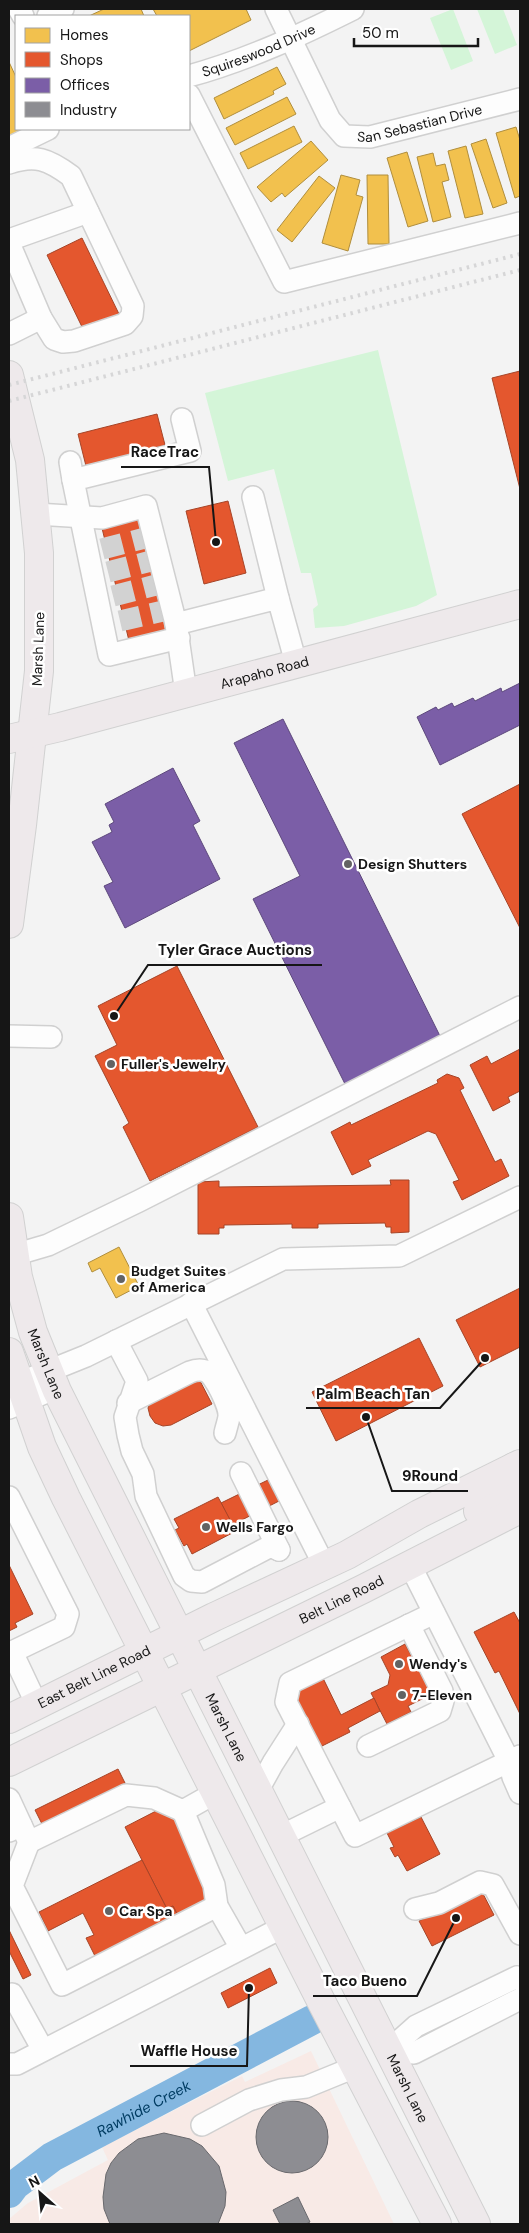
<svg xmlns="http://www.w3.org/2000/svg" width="529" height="2233" font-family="'DM Sans',sans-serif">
  <rect width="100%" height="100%" fill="#f3f3f3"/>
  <path fill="#f8eae6" d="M311 2051 394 2224H9V2219L28 2203 108 2160 102 2147 242 2076 245 2082Z"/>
  <g fill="#d4f5d8">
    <path d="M453 9 473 61 451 70 430 18Z"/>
    <path d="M477 9H503L517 45 495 54Z"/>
    <path d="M378 350 437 595 416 606 344 626 315 628 313 609 318 605 311 573H301L274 469 228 481 205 393Z"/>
  </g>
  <g fill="#f2c14e" stroke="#b08e3d">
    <path d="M104 9H141L144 16H89Z"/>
    <path d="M153 9H246L251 20 189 51V16H157Z"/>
    <path d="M9 62 16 77V129H25L9 137Z"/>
    <path d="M277 67 286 84 273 91 274 94 224 119 214 98Z"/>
    <path d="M287 97 296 114 235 145 226 128Z"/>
    <path d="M294 126 302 142 248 169 240 153Z"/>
    <path d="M516 127 520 140V196L515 198 496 133Z"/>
    <path d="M486 139 507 203 493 208 471 144Z"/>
    <path d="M311 141 328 160 285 197 282 193 271 202 257 187Z"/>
    <path d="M466 146 483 214 465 218 448 151Z"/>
    <path d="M407 152 428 221 408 227 387 158Z"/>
    <path d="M433 153 436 166 445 164 449 180 442 182 451 217 433 222 417 157Z"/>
    <path d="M341 175 360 180 356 195 363 197 348 251 322 243Z"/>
    <path d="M367 175H388L389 244H368Z"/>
    <path d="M319 176 335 188 292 242 277 230Z"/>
    <path d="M119 1247 139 1286 116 1298 100 1268 92 1272 88 1263Z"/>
  </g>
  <g fill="#e4572e" stroke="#a64427">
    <path d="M82 238 119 314 84 331 47 255Z"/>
    <path d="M520 371V489L492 378Z"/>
    <path d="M157 414 165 445 86 466 78 434Z"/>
    <path d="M228 501 246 573 204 584 186 511Z"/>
    <path d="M141 519 171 634 130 645 102 528Z"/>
    <path d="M520 784V928L462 814Z"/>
    <path d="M177 966 258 1127 150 1181 123 1127 129 1123 95 1056 117 1045 98 1006Z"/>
    <path d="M520 1049V1091L508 1097 510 1102 493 1111 470 1065 487 1056 491 1064Z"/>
    <path d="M447 1074 459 1078 464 1088 460 1090 495 1162 501 1159 509 1176 462 1200 453 1182 459 1180 436 1134 428 1131 368 1160 371 1166 352 1175 331 1132 350 1122 351 1125 438 1083 437 1080Z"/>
    <path d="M390 1180H409V1232L391 1233V1227H386L385 1223 318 1224V1228H292V1224L224 1225V1228H219V1234H198V1182L219 1181V1187L391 1185Z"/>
    <path d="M520 1288V1347L480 1367 456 1320Z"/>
    <path d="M419 1338 443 1386 336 1441 312 1392Z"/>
    <path d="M198 1377 212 1404 171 1425 163 1426 155 1423 150 1416 148 1408 151 1401Z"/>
    <path d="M268 1480 279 1501 232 1525 221 1503Z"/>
    <path d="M218 1497 236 1531 192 1554 187 1544 184 1546 175 1530 179 1528 174 1519Z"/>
    <path d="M9 1565 33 1614 15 1623 17 1627 9 1631Z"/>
    <path d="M514 1612 520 1623V1714L499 1671 495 1673 474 1632Z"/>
    <path d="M405 1644 413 1659 416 1658 434 1693 408 1706 411 1712 387 1724 371 1693 388 1685 390 1675 381 1657Z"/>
    <path d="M321 1674 341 1715 374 1698 380 1711 348 1728 350 1732 320 1747 291 1689Z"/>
    <path d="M118 1769 126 1785 43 1826 35 1810Z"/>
    <path d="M158 1810 172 1815 211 1892 205 1908 180 1920 173 1906 167 1909 125 1827Z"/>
    <path d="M421 1817 440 1854 407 1871 398 1855 395 1857 390 1848 394 1847 387 1833Z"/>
    <path d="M142 1860 167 1909 173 1906 180 1920 98 1962 86 1938 94 1935 83 1913 48 1931 39 1912Z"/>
    <path d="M481 1890 494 1915 432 1946 419 1921Z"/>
    <path d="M9 1930 31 1975 23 1979 9 1951Z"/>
    <path d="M270 1968 277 1983 228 2008 221 1993Z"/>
  </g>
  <g fill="#7b5ea7" stroke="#5d487c">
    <path d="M520 683V725L440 765 417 717 436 707 438 710 452 703 454 707 473 698 475 701 501 688 502 692Z"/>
    <path d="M283 719 440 1036 345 1084 253 899 300 876 234 743Z"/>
    <path d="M173 768 200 821 193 825 220 879 125 928 104 886 113 882 92 842 112 832 109 825 114 822 105 804Z"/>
  </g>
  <g fill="#8d8d92" stroke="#69696d">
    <circle cx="292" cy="2137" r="36"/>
    <path d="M164 2133 190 2139 202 2146 219 2166 226 2192 225 2206 218 2224H110L104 2209 103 2197 106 2174 111 2163 119 2153 138 2139Z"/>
    <path d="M298 2197 310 2222 306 2224H280L273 2210Z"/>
  </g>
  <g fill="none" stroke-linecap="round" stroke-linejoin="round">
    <path stroke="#84b7e0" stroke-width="30" id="s1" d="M9 2193 15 2185 52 2157 312 2020"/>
    <g stroke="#d2d2d2" stroke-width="21" stroke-dasharray="21 11" stroke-linecap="butt">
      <path d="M102 549 145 538"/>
      <path d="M108 572 151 561"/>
      <path d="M113 596 156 585"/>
      <path d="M120 621 163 611"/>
    </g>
    <defs>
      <g id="minor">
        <path d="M19 9 23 16"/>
        <path id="s2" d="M276 9 330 120 344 136 370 137 520 99"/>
        <path d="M48 16 63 9"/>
        <path id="s3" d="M189 76C247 60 299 36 353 9"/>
        <path d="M189 95 284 282 520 223"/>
        <path d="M9 148 48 129"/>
        <path d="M9 163C35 154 48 159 71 176L133 306 132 316 125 324 74 341 63 342 54 339 41 318 9 243"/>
        <path d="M9 240 88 212"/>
        <path d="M9 334 41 318"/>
        <path d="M70 462 73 480"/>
        <path d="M253 497 278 598"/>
        <path d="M36 514 102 518 146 506 176 624 186 693"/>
        <path d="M176 624 278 598 296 663"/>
        <path d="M179 638 109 655 73 480 190 451 182 419"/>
        <path d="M9 1036 51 1037"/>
        <path d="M14 1255 48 1245 139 1201 520 1007"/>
        <path d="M191 1303 324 1565"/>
        <path d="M116 1341 137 1381 125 1417 128 1435 132 1451 143 1474 146 1496 184 1576 191 1581 202 1582 267 1548 273 1547 279 1550"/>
        <path d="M19 1383 86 1356 283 1259 399 1256 520 1197"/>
        <path d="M128 1403 190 1372C195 1370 200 1369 206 1371 215 1375 230 1407 229 1417 228 1423 226 1428 225 1433"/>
        <path d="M9 1408 56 1388"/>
        <path d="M241 1473 279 1550"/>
        <path d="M9 1497 68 1614 64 1627 12 1652 37 1705"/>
        <path d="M410 1565 509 1761 513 1777 520 1793"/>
        <path d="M434 1613 290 1683 286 1702 355 1836 520 1756"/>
        <path d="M368 1746 440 1711 443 1701 442 1691 409 1625"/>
        <path d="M258 1790 273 1763 298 1724"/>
        <path d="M9 1799 21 1825 9 1831"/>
        <path d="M183 1811 214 1885 217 1906 241 1948"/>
        <path d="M21 1825 29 1842 126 1795 154 1798 183 1811 215 1793"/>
        <path d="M281 1836 340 1807"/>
        <path d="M29 1842 12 1886 62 1985 217 1906"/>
        <path d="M415 1909 439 1903 480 1882 493 1885 520 1934"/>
        <path d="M12 1994 43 2050"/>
        <path d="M388 2051 416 2026 517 1977 520 1980"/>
        <path d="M388 2051 414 2053 520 1999"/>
        <path d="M9 2064H17L283 1927"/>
        <path d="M202 2125 249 2100 281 2090 306 2087 355 2067"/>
      </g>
      <g id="major">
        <path d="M9 375 30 460 39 553V671L22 825 9 924"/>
        <path id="s4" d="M9 739 60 727 520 604"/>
        <path id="s5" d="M9 1217 18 1277 33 1332 57 1391 476 2224"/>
        <path d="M9 1352 42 1447 66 1498 321 2001 437 2224"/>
        <path d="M478 1511 495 1503 516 1489 514 1467"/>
        <path id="s6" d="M9 1719 214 1617 347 1555 419 1514 520 1464"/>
        <path id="s7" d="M9 1762 363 1589 520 1509"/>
      </g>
    </defs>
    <use href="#minor" stroke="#d0d0d0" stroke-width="24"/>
    <use href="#major" stroke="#d1d1d1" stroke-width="30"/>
    <use href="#minor" stroke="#fdfdfd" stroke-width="21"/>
    <use href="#major" stroke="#eee9eb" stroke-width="28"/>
    <g stroke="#d6d6d7" stroke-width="4" stroke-dasharray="2.5 5" stroke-linecap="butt">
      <path d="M9 385 520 254"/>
      <path d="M9 401 520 270"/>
    </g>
  </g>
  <g fill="#636363" stroke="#fff" stroke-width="2">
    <circle cx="348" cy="864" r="5"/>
    <circle cx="111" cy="1064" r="5"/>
    <circle cx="121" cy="1279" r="5"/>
    <circle cx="206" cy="1527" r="5"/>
    <circle cx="399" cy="1664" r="5"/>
    <circle cx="402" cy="1695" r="5"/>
    <circle cx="109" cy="1911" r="5"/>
  </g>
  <g text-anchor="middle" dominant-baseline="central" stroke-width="5" stroke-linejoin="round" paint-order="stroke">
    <g font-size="14" fill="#161616" stroke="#fff">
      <text stroke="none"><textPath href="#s3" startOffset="74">Squireswood Drive</textPath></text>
      <text stroke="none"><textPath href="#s2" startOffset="222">San Sebastian Drive</textPath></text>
      <text transform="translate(38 649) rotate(-88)">Marsh Lane</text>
      <text stroke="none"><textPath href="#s4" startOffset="264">Arapaho Road</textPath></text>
      <text stroke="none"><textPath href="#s5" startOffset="152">Marsh Lane</textPath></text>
      <text stroke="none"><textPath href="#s7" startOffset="370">Belt Line Road</textPath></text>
      <text stroke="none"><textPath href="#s6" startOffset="95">East Belt Line Road</textPath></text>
      <text stroke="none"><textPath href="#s5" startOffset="558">Marsh Lane</textPath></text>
      <text stroke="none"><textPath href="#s5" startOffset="962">Marsh Lane</textPath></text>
    </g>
    <g font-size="14" font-weight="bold" fill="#161616" stroke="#fff" text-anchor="start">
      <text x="358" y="864">Design Shutters</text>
      <text x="121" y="1064">Fuller's Jewelry</text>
      <text x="131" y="1271">Budget Suites<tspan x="131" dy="16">of America</tspan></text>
      <text x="216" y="1527">Wells Fargo</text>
      <text x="409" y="1664">Wendy's</text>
      <text x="412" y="1695">7-Eleven</text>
      <text x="119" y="1911">Car Spa</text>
    </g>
    <g font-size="15" font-style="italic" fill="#003c62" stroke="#fff">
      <text stroke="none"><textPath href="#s1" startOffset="160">Rawhide Creek</textPath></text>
    </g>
  </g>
  <path fill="none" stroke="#161616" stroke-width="2" d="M216 542L209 467H121M114 1016L148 965H322M485 1358L440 1408H306M366 1417L392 1491H468M456 1918L417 1996H313M249 1988L247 2066H130"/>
  <g fill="#161616" stroke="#fff" stroke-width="2">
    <circle cx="216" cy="542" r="5"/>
    <circle cx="114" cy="1016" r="5"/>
    <circle cx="485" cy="1358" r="5"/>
    <circle cx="366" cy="1417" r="5"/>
    <circle cx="456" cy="1918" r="5"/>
    <circle cx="249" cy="1988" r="5"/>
  </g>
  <g font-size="15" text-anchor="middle" font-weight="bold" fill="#161616" stroke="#fff" stroke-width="5" stroke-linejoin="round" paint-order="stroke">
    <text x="165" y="457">RaceTrac</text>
    <text x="235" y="955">Tyler Grace Auctions</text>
    <text x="373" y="1399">Palm Beach Tan</text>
    <text x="430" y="1481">9Round</text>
    <text x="365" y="1986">Taco Bueno</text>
    <text x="189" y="2056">Waffle House</text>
  </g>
  <rect width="529" height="2233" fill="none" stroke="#161616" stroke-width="20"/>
  <rect x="15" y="15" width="175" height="115" fill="#ffffff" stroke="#a2a2a2"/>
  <rect x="25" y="28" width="25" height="15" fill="#f2c14e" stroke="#a2a2a2"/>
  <text x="60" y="40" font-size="15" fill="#161616">Homes</text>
  <rect x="25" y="52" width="25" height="15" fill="#e4572e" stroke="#a2a2a2"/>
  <text x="60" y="65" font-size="15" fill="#161616">Shops</text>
  <rect x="25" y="78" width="25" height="15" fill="#7b5ea7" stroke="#a2a2a2"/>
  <text x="60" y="90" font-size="15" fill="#161616">Offices</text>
  <rect x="25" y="102" width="25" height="15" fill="#8d8d92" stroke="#a2a2a2"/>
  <text x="60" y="115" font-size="15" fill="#161616">Industry</text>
  <g transform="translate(40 2193) rotate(333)" stroke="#ffffff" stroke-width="4" paint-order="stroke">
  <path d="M0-4L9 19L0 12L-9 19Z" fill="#161616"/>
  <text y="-8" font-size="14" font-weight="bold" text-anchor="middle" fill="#161616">N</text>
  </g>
  <path d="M354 38v8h124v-8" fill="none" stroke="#161616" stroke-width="2.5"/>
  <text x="362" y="38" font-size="15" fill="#161616" stroke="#ffffff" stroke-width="4" paint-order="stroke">50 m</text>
</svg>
